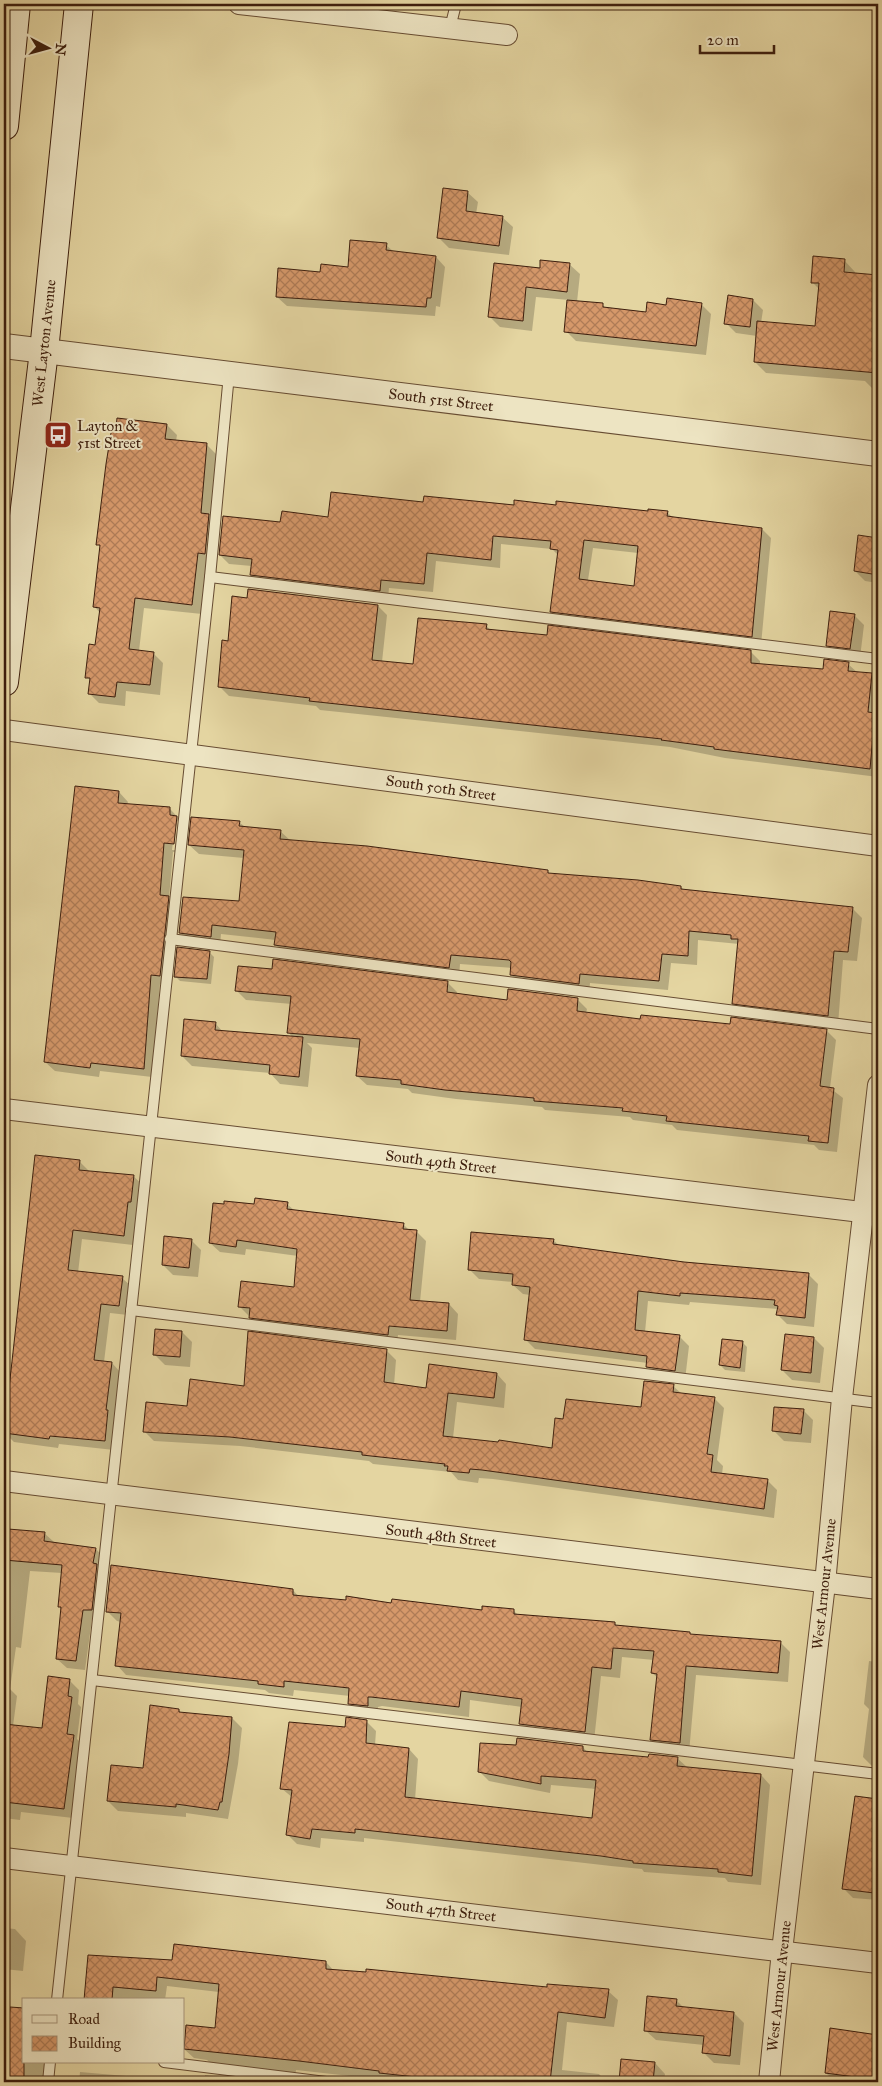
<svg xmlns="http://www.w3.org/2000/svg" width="882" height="2086" font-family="'IM FELL Great Primer',serif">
  <defs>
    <pattern id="building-cross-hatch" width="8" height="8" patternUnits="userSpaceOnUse" patternTransform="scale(1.25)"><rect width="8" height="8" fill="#d5986a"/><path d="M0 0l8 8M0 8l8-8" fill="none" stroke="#ae7b56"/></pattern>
  </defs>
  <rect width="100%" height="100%" fill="#e4d5a1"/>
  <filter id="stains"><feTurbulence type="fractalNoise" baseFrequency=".004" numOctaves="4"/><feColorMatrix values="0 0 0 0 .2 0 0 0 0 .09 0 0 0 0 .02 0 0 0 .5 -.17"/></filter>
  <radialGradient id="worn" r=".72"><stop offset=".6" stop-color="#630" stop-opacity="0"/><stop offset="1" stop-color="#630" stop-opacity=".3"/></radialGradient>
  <g fill="#0003" fill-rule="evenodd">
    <path d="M467 192 478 202 476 214 502 217 513 227 509 255 449 248 439 238Z"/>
    <path d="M386 245 394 252 436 257 445 267 440 307 436 306 435 316 287 306 277 297 321 274 349 268Z"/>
    <path d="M844 260 855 272V274L878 276V394L865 381 766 373 755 362 757 336 736 333 726 323 753 300 763 310 761 323 816 327 820 290 812 282Z"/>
    <path d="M569 264 580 274 577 302 602 305 606 308 647 314 667 306 701 304 711 314 706 355 576 341 566 331 569 300 536 297 532 331 500 327 490 317 541 270Z"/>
    <path d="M167 425 177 435 176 441 206 444 216 454 202 614 144 608 139 651 153 653 163 663 160 695 126 691 125 706 99 703 89 693 91 681 87 677 96 646 100 613 94 606 101 548 98 544Z"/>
    <path d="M424 503 667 512 673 518 762 529 771 538 761 645 560 620 551 611 559 556 552 549 501 544 500 568 436 561 433 592 389 588 388 599 260 584 251 575 252 566 229 564 220 555 281 523 329 518ZM593 548 638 553 635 587 588 580Z"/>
    <path d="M859 536 878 539V583L865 581 855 571Z"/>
    <path d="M378 606 387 615 382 662 414 665 486 625 491 631 750 651 760 661V665L824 671 848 664 858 673 871 675 878 682V777L725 758 670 747 320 710 316 706 229 696 219 686 229 642Z"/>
    <path d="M854 615 864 625 860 658 837 655 827 645Z"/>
    <path d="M119 792 128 802 127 805 170 809 186 826 183 853 173 852 169 898 177 906 169 984H160L152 1077 100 1071 99 1077 55 1071 45 1062ZM176 819 178 822 175 850H172Z"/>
    <path d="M239 822 245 827 280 831 291 841 547 871 550 874 681 887 685 891 852 908 862 918 857 961 843 960 838 1025 743 1013 734 1003 739 944 698 940 697 965 671 963 668 990 590 983 589 993 521 984 511 975 512 968 460 964 459 977 285 955 276 945V940L221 934 220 946 190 942 180 933 240 903 244 858 199 854 189 845Z"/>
    <path d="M209 952 214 957 211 984 180 981 175 976Z"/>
    <path d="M447 982 457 992V995L508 1001 577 999 587 1009 586 1013 642 1020 827 1031 836 1040 830 1088 843 1098 837 1152 819 1150 814 1145 677 1130 672 1125 633 1120 630 1117 545 1110 542 1107 456 1099 412 1093 408 1089 367 1085 357 1076 360 1048 307 1043 312 1048 308 1087 280 1084 270 1073 192 1066 182 1056 215 1023 223 1032 293 1038 289 1033 292 1004 246 1000 237 991Z"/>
    <path d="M36 1157 80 1162 90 1172 133 1176 143 1185 133 1245 82 1239 78 1273 122 1278 132 1287 128 1315 110 1313 104 1362 112 1363 121 1373 114 1450 59 1444 58 1448 14 1442 4 1432Z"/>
    <path d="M287 1204 295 1211 403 1224 410 1231 417 1232 426 1241 420 1302 449 1304 458 1314 456 1340 398 1335 397 1344 260 1327 239 1306 295 1288 298 1256 246 1249 245 1255 220 1252 210 1243 255 1205Z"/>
    <path d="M191 1240 201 1250 198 1277 173 1275 163 1265Z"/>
    <path d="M553 1240 560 1246 684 1263 809 1275 818 1284 814 1327 787 1324 778 1315V1309L690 1302 689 1305 648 1301 645 1332 679 1336 689 1346 685 1380 657 1376 647 1367 648 1363 535 1349 525 1339 530 1295 523 1294 513 1285 514 1282 479 1279 469 1269Z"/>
    <path d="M182 1332 192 1342 190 1367 165 1365 155 1355Z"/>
    <path d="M814 1338 824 1348 820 1383 792 1380 782 1370Z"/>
    <path d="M743 1343 747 1347 745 1372 725 1370 720 1365Z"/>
    <path d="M386 1350 396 1360 394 1385 427 1390 497 1374 506 1384 504 1408 457 1402 453 1438 553 1450 565 1420 642 1408 673 1386 682 1394 714 1398 724 1408 717 1460 723 1466 722 1474 767 1480 777 1490 774 1518 493 1479 479 1478 478 1483 458 1480 451 1472 373 1464 369 1461 240 1446 154 1441 144 1431 189 1407 245 1387Z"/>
    <path d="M803 1410 813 1420 811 1443 784 1441 774 1431Z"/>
    <path d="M44 1533 54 1542 96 1549 105 1559 101 1619H92L85 1670 67 1668 57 1659 62 1610 59 1606 62 1573 30 1571 21 1648 16 1647 10 1689 17 1696 13 1726 43 1730 69 1680 79 1690 78 1704 81 1707 77 1739 83 1745 73 1818 21 1812 20 1820 4 1818V1541Z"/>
    <path d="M293 1590 299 1597 483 1612 514 1611 519 1616 615 1624 618 1627 690 1633 693 1636 780 1642 790 1652 788 1682 696 1675 689 1753 661 1749 651 1739 658 1678 652 1673 654 1660 622 1657 620 1678 601 1676 594 1741 530 1734 520 1724 522 1707 470 1700 469 1717 382 1706 378 1707 377 1715 359 1713 349 1703 350 1696 294 1690 293 1696 269 1693 265 1690 126 1675 117 1665 121 1622 117 1621 107 1611Z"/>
    <path d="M869 1661 878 1662V1768L873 1767 863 1757 869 1709 864 1704Z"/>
    <path d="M179 1710 181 1713 232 1718 242 1728 238 1764 228 1819 186 1813V1817L118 1811 108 1801 144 1769Z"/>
    <path d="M366 1721 376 1731 375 1745 409 1749 418 1759 415 1800 593 1820 596 1789 551 1785 550 1793 489 1781 479 1771 517 1747H583L588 1753 649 1758H677L688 1768 761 1775 770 1785 761 1885 728 1882 725 1878 644 1872 642 1869 611 1866 364 1838V1842L321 1838 320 1848 297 1844 287 1834 293 1798 281 1788 346 1729Z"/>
    <path d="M856 1798 878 1801V1900L853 1898 843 1888Z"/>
    <path d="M4 1928 15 1929 26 1941 23 1971 4 1969Z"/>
    <path d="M89 1956 173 1961 326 1962 334 1971 548 1988 608 1991 618 2000 614 2027 567 2022 562 2070 599 2074 606 2082H350V2076L296 2070 295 2079 217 2069 207 2060 194 2058 184 2049 216 2029 219 1992 167 1986 165 2000H85Z"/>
    <path d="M676 2000 684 2008 734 2013 744 2023 740 2065 714 2063 704 2053V2045L656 2040 645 2030Z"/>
    <path d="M10 2017 24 2062H45L43 2082H4V2047H6Z"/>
    <path d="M831 2030 878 2035V2082H829V2076L826 2073Z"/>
    <path d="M622 2060 655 2063 665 2074 664 2082H620Z"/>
    <path d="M80 2072 149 2078 154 2082H79Z"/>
    <path d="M205 2075 262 2082H205Z"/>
  </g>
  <g fill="url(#building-cross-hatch)" stroke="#3d1e0d" fill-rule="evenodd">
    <path d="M443 188 468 191 466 211 503 216 499 246 437 238Z"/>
    <path d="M350 240 387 243 386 250 436 256 431 298H427L426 307 276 297 278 268 320 272 321 264 348 267Z"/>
    <path d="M813 256 845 259 844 272 878 275V373L754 362 757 321 815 326 819 283H811Z"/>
    <path d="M540 260 570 263 567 292 526 287 523 321 488 317 494 263 540 268Z"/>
    <path d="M728 295 753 299 750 327 724 324Z"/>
    <path d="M667 298 702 303 696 346 564 332 567 300 603 303V307L646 312 647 302 666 305Z"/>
    <path d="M117 418 167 424 165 439 207 443 201 513 209 514 205 554 198 553 192 605 135 598 129 649 154 652 150 685 117 682 115 697 88 694 90 678H85L89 644 95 645 100 608 93 607 100 545H96L106 464 112 427 116 428Z"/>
    <path d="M331 492 423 502 424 496 514 505V500L556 505V501L648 511V509L668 511 667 516 674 517 762 528 752 637 550 612 558 550 550 549 551 541 493 536 491 560 427 553 424 584 381 580 380 591 250 575 252 559 219 555 223 516 280 522 282 511 328 517ZM584 540 638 546 634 586 579 579Z"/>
    <path d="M858 535 878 538V575L854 571Z"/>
    <path d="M248 589 378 605 372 660 413 664 418 618 487 624 486 629 547 635 548 625 751 650V663L823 669 824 659 849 662 848 671 872 673 868 712 875 713 870 769 714 749V747L661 740 662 739 309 701 310 698 218 687 222 640 228 641 232 596 247 598Z"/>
    <path d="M830 611 855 614 850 649 826 646Z"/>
    <path d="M75 786 119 791 118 803 170 807V815L177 816 174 844 164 843 160 895 169 896 160 976 151 975 144 1069 91 1063 90 1068 44 1062Z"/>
    <path d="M191 817 240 821 239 826 281 830 280 839 367 846 548 870V873L638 880 681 886V889L853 907 848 952 834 951 828 1016 732 1004 738 939H731V935L689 931 688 956 662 954 659 981 580 974 579 984 510 975 511 962 509 960 451 955 449 968 274 945 276 932 212 925 211 937 179 933 183 897 239 901 244 850 188 845Z"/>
    <path d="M177 947 210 951 207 979 174 977Z"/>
    <path d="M273 959 448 981 447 992 507 1000 508 989 578 998 577 1011 640 1019 641 1015 730 1024 731 1017 827 1029 820 1086 834 1088 828 1143 808 1141 809 1136 666 1121 667 1116 622 1111 623 1108 534 1101V1098L445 1090 401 1084V1080L356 1076 360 1039 287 1033 291 996 235 991 238 966 272 969Z"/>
    <path d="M184 1019 216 1022 215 1030 303 1037 299 1077 269 1074 270 1065 181 1056Z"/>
    <path d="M35 1155 80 1160 79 1170 134 1175 131 1202H128L124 1236 73 1230 68 1270 123 1276 119 1306 101 1304 94 1360 112 1362 106 1410H108L105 1441 50 1436 49 1439 4 1433Z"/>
    <path d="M255 1198 288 1202 287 1209 404 1223 403 1229 417 1230 410 1300 449 1303 447 1331 389 1326 388 1335 249 1318 250 1308 238 1307 241 1281 294 1287 297 1249 237 1240 236 1247 209 1243 213 1203 224 1204V1201L254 1204Z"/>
    <path d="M471 1232 554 1239 553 1244 684 1262 809 1273 805 1318 776 1315 778 1306 774 1305 775 1300 680 1293V1296L638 1291 635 1330 680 1335 675 1371 646 1367 647 1356 524 1340 530 1287 512 1285 513 1274 468 1270Z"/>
    <path d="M164 1236 192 1239 189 1268 162 1265Z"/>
    <path d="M155 1329 182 1331 180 1357 153 1355Z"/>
    <path d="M248 1331 387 1349 384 1382 426 1388 429 1364 497 1373 494 1398 448 1393 443 1436 498 1442 499 1440 552 1448 555 1418 563 1419 566 1399 641 1407 644 1381 674 1384 673 1392 715 1397 707 1454 713 1455 711 1472 768 1479 764 1509 482 1470 470 1469 469 1473 447 1471 448 1466H444L445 1464 362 1455V1452L230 1437 143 1432 146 1402 187 1406 190 1379 244 1386Z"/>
    <path d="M785 1334 814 1337 811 1373 781 1370Z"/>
    <path d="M722 1339 743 1341 740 1368 719 1365Z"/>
    <path d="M774 1407 804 1409 801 1434 772 1431Z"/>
    <path d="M8 1529 45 1532 44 1541 96 1548 93 1563 97 1564 92 1610H83L76 1661 56 1659 61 1607H58L62 1565 4 1560V1540H7Z"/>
    <path d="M111 1565 293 1589V1595L346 1600V1596L391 1603 392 1599 482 1610V1606L514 1609V1614L615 1622V1625L690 1632V1634L781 1641 778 1673 686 1666 680 1743 650 1740 657 1674 651 1673 654 1651 613 1648 611 1669 592 1667 585 1732 519 1724 522 1699 461 1691 459 1707 371 1697H368V1706L348 1704 349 1688 284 1681V1687L258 1684V1681L115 1666 121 1613 106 1612Z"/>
    <path d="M48 1676 70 1679 68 1696 72 1697 67 1734 74 1735 64 1809 4 1802V1724L42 1728Z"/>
    <path d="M150 1705 179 1709V1712L232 1717 229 1754 222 1802H220L218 1810 176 1804V1807L107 1801 111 1765 143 1768Z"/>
    <path d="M346 1717 367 1720 366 1743 409 1748 405 1797 592 1818 596 1780 541 1776V1784L478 1772 480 1743 516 1745 517 1738 583 1746V1751L648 1757 649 1754 678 1757 677 1766 761 1774 752 1876 718 1872V1869L633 1863V1861L601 1856 355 1829V1833L312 1829 310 1839 286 1835 292 1790 280 1789 289 1722 345 1727Z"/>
    <path d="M855 1796 878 1799V1862L874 1893 842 1889Z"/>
    <path d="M174 1944 326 1961V1969L366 1972V1969L547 1987V1984L609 1989 605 2018 558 2012 550 2082H463L379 2073V2071L299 2061 184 2049 186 2025 215 2028 219 1984 157 1977 156 1991 113 1987 112 2000H84L88 1955 172 1960Z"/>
    <path d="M647 1996 677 1999 676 2006 734 2012 730 2056 702 2053 704 2036 644 2031Z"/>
    <path d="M10 2007 24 2008V2082H4Z"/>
    <path d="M830 2028 878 2035V2080L825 2073Z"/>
    <path d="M621 2059 655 2062 653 2082H619Z"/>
  </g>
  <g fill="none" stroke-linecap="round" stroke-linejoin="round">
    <defs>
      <g id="service">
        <path d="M450 28 456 4"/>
        <path d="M210 577 878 659"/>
        <path d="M170 939 878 1029"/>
        <path d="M131 1310 878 1403"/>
        <path d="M92 1680 878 1774"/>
        <path d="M57 2000 210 577 229 374"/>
        <path d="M164 2062 326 2082"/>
        <path d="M48 2082 50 2062"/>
      </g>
      <g id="minor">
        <path d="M239 4 507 35"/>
        <path d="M4 730 878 846"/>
        <path d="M4 1109 878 1214"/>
        <path d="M4 1481 878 1589"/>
        <path d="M4 1858 878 1963"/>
        <path d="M769 2082 782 1951 825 1584 842 1398 878 1085"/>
      </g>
      <path id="tertiary" d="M4 346 878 454"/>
      <g id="secondary">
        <path d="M4 126 16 4"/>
        <path d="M4 682 44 351 79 4"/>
      </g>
    </defs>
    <use href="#service" stroke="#674c32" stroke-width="12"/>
    <use href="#minor" stroke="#674c32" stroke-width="22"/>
    <use href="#tertiary" stroke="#674c32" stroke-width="26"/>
    <use href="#secondary" stroke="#3d1e0d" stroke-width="30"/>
    <use href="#service" stroke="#ede4c2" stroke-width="10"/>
    <use href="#minor" stroke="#ede4c2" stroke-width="20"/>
    <use href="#tertiary" stroke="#ede4c2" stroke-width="24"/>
    <use href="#secondary" stroke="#ede4c2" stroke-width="28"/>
  </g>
  <defs>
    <symbol id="bus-square" viewBox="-11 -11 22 22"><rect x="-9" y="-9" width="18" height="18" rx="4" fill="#8f2418" stroke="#ede4c2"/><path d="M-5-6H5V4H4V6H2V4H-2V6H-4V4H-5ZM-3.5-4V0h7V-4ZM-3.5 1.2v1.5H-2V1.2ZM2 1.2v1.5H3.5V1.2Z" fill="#fff"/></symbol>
  </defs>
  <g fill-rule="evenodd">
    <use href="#bus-square" x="42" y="419" width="32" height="32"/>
  </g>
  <g text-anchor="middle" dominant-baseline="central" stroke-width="4" stroke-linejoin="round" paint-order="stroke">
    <g font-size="15" fill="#3d1e0d" stroke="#ede4c2">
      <text transform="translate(44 343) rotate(-84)">West Layton Avenue</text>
      <text transform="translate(441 400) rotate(7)">South 51st Street</text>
      <text transform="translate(441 788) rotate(8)">South 50th Street</text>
      <text transform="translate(441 1162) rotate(7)">South 49th Street</text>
      <text transform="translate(441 1536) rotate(7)">South 48th Street</text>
      <text transform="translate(824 1584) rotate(-84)">West Armour Avenue</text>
      <text transform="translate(441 1910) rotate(7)">South 47th Street</text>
      <text transform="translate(779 1986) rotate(-84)">West Armour Avenue</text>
    </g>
    <g font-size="15" fill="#3d1e0d" stroke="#ede4c2" text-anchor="start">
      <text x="77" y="426">Layton &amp;<tspan x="77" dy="17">51st Street</tspan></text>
    </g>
  </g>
  <rect width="882" height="2086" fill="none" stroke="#e4d5a1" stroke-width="20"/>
  <rect x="5" y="5" width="872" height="2076" fill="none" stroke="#3d1e0d" stroke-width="2.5"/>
  <rect x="10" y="10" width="862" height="2066" fill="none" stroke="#3d1e0d"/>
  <rect x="22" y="1998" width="162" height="65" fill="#ede4c2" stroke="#a7957a"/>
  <rect x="32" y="2015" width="25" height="8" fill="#ede4c2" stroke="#a7957a"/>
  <text x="68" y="2024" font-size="15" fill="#3d1e0d">Road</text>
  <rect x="32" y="2036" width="25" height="15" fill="url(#building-cross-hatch)" stroke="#a7957a"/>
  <text x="68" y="2048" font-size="15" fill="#3d1e0d">Building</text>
  <g transform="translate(48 48) rotate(96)" stroke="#ede4c2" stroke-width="4" paint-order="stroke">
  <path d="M0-4L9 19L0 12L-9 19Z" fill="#3d1e0d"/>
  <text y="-8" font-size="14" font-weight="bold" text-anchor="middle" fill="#3d1e0d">N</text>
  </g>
  <path d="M700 45v8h74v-8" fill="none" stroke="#3d1e0d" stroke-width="2.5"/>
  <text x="707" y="45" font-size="15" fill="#3d1e0d" stroke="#ede4c2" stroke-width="4" paint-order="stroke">20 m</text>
  <rect width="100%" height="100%" filter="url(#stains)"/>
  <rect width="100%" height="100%" fill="url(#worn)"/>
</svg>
